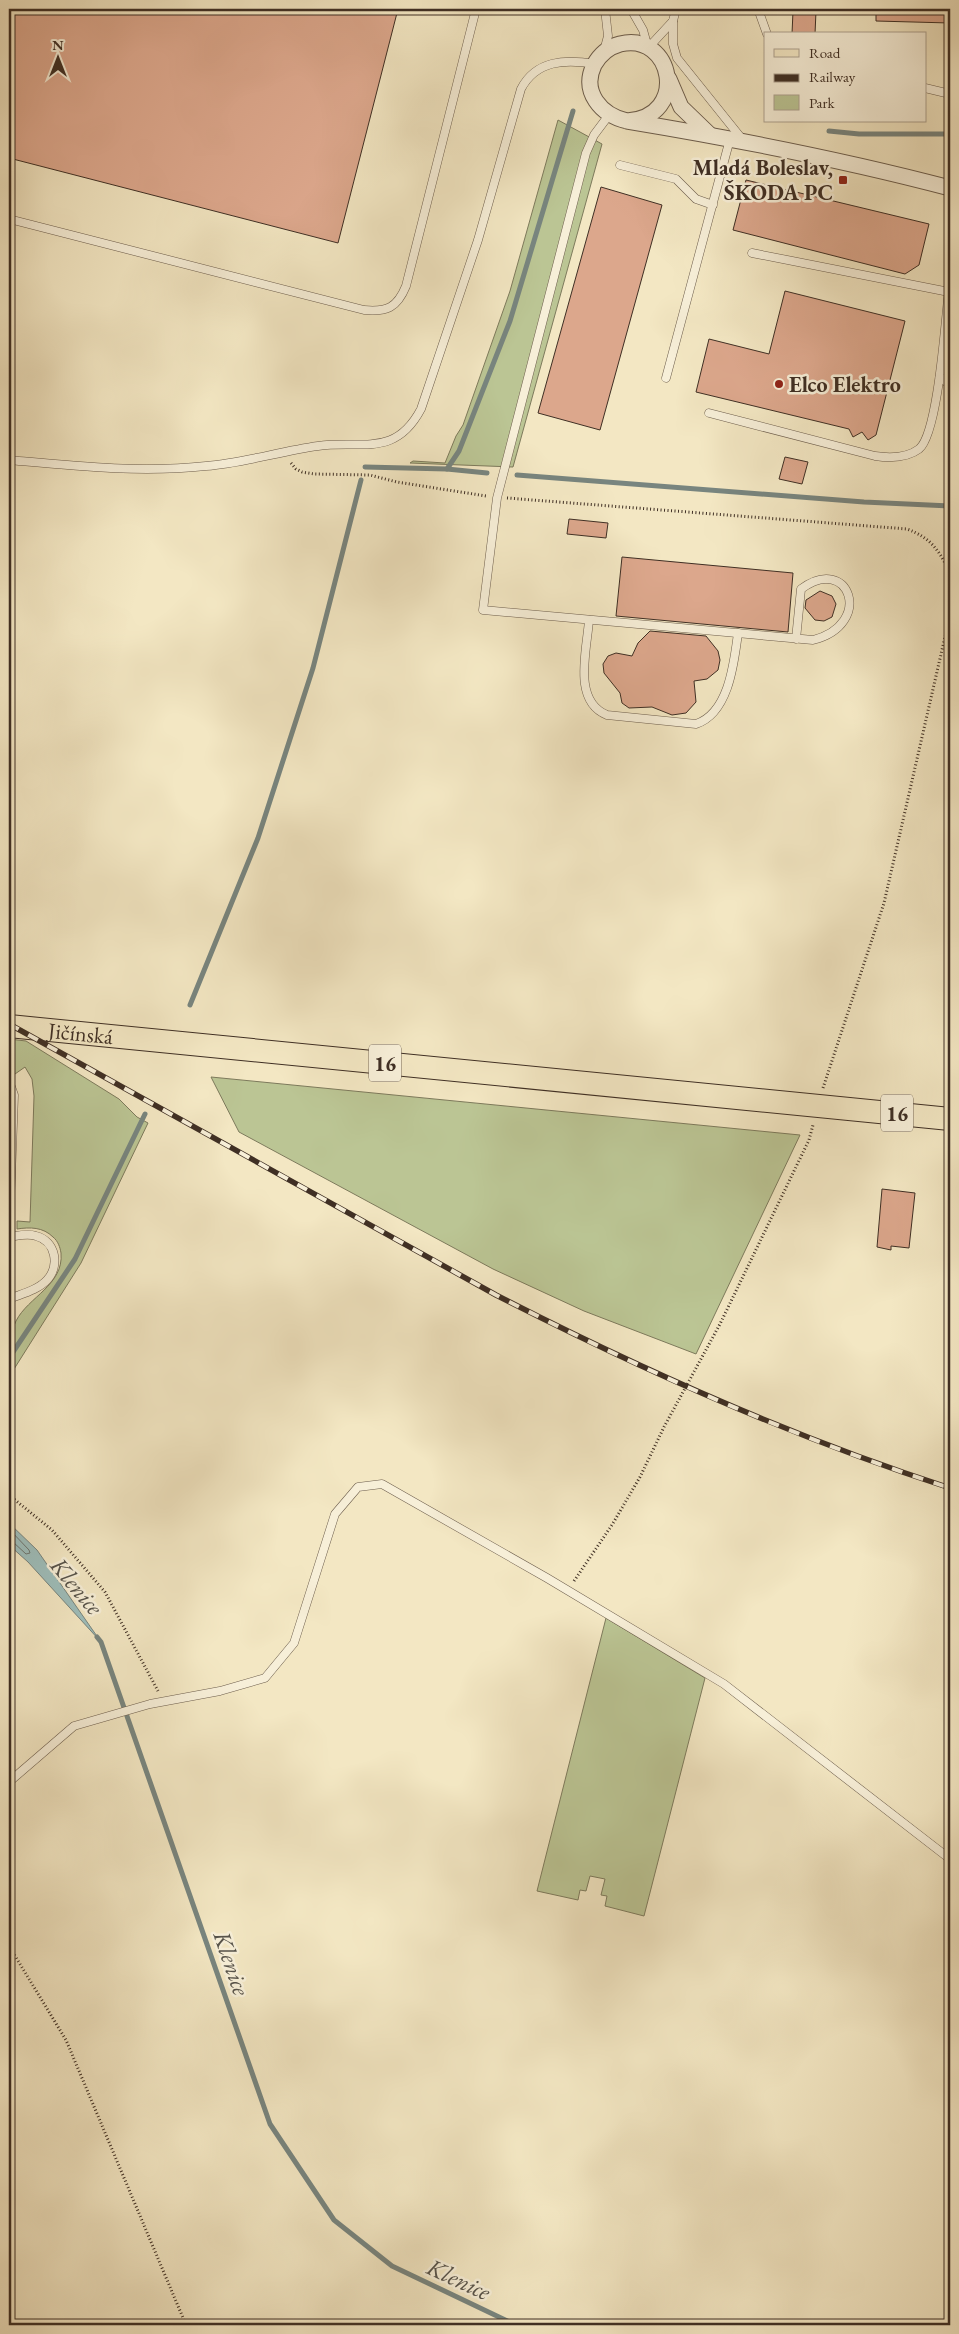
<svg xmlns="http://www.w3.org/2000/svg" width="959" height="2334" font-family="'EB Garamond',serif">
  <rect width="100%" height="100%" fill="#f3e7c3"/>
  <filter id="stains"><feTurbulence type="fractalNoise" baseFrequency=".004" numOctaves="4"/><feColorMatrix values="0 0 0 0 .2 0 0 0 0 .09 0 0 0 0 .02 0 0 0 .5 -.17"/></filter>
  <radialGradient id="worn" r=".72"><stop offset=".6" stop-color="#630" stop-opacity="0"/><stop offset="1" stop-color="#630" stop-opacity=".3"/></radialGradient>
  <g fill="#bbc594" stroke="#7d7a5c">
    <path d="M558 120 602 144 513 467 410 463 413 461 445 463 456 436 463 425 510 291Z"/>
    <path d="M9 1039 26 1041 119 1099 137 1117 148 1123 81 1263 9 1377C9 1358 7 1339 16 1321 28 1297 64 1285 61 1253 60 1247 58 1241 53 1237 43 1227 30 1227 17 1229V1221L30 1222 34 1096 32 1079 25 1067 15 1074 9 1069Z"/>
    <path d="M211 1077 800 1135 696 1354 584 1311 493 1269 239 1132Z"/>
    <path d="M606 1618 705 1678 644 1916 605 1906 607 1896 601 1895 605 1879 590 1876 586 1891 580 1890 578 1900 537 1891Z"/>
  </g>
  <path fill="#9ebebb" stroke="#78857f" d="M9 1523 37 1550 101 1642 28 1562 9 1545Z"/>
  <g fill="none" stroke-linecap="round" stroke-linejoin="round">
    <path stroke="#6e7670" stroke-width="1" d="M9 1529 29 1550 30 1553 26 1554 13 1542 9 1541"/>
    <g stroke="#78857f" stroke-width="5">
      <path d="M829 131 859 134H950"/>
      <path d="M365 467 447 469 459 451 510 321 573 111"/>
      <path d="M447 469 487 473"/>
      <path d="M517 475 864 502 950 506"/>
      <path d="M190 1005 258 838 313 668 361 480"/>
      <path d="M9 1358 75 1259 145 1114"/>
      <path d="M97 1637 101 1642 270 2124 334 2220 392 2266 516 2325"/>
    </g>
  </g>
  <g fill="#dca78c" stroke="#3f2f24">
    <path d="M9 9H398L338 243 9 158Z"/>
    <path d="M876 9H950V23L876 21Z"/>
    <path d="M793 11H816L815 34H792Z"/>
    <path d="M746 180 929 224 919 265 905 274 733 230Z"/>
    <path d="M601 187 662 205 600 430 538 413Z"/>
    <path d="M785 291 905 321 876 435 868 440 862 432 853 437 849 429 696 392 709 339 769 354Z"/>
    <path d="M785 457 808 462 802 484 779 479Z"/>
    <path d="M569 519 608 523 606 538 567 534Z"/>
    <path d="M622 557 793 573 788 632 616 616Z"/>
    <path d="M820 591 832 596 836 604 832 617 824 621 815 620 805 608 806 600Z"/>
    <path d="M650 631 706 636 718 651 720 660 718 670 707 679 694 681 696 702 686 713 672 715 652 707 629 708 622 703 620 693 604 673 603 664 608 656 616 653 632 656 638 643Z"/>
    <path d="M882 1189 915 1193 909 1248 891 1246V1250L877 1247Z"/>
  </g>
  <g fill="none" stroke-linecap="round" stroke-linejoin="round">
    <defs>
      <g id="lane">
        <path d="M631 9 643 30 648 48"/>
        <path d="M758 9 767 34"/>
        <path d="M673 21V44L677 58 742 139"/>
        <path d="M648 48 673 21 676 9"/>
        <path d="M604 51 608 36 605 9"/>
        <path d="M925 88 950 94"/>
        <path d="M609 115 594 135 586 153 497 498 483 610 813 640C875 624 849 553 801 589L796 639"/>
        <path d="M620 165 676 179 696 199 713 205"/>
        <path d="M9 219 364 310C387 312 397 308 406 286L476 9"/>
        <path d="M752 253 949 292"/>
        <path d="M940 377 950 385"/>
        <path d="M666 378 730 139"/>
        <path d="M709 413 875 456C889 458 907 458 919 449 939 433 946 310 950 280"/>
        <path d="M9 460C75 466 140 473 206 466 244 463 281 451 318 446 362 440 395 458 421 409L478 240 521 89C536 60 565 59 595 64"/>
        <path d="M589 620C587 650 572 701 607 715L696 724C729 713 734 663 738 633"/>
        <path d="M9 1081 14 1095 9 1232"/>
        <path d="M9 1237C17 1236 27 1233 36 1236 56 1241 60 1266 47 1280 38 1290 21 1294 9 1299"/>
        <path d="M9 1782 74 1726 150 1704 220 1691 265 1678 294 1643 335 1514 358 1487 382 1484 547 1578 724 1684 950 1859"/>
      </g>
      <g id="street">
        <path d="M669 79 681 107 709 134"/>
        <path d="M627 121C690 117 673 31 620 44 609 47 600 54 594 65 581 92 601 115 627 121 736 139 844 160 950 188"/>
      </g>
      <g id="primary">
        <path id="s1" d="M9 1026 950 1119"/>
      </g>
    </defs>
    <use href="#lane" stroke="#6c5d4c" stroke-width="9"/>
    <use href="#street" stroke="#6c5d4c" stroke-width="17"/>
    <use href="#primary" stroke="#3f2f24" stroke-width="24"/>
    <g stroke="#3f2f24" stroke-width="3" stroke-dasharray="1 2.5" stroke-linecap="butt">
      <path d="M291 463 296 469 302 472 314 474 370 475 397 482 486 496"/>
      <path d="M507 498 907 529C931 538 939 550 950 573"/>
      <path d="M823 1088 884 903 950 615"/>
      <path d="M9 1495 52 1530 105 1592 158 1691"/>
      <path d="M574 1581 612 1525 640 1477 664 1427 720 1324 809 1140 813 1125"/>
      <path d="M9 1946 66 2040 186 2325"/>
    </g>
    <use href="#lane" stroke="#f7efd8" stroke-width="8"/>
    <use href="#street" stroke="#f7efd8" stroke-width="15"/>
    <use href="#primary" stroke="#f3e7c3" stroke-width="22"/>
    <defs>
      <path id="rail" d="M9 1024 496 1295C644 1371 792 1437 950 1488"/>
    </defs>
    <use href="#rail" stroke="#3f2f24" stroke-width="5.5"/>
    <use href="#rail" stroke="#f7efd8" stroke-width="4" stroke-dasharray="11" stroke-linecap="butt"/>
  </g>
  <g fill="#8f2418" stroke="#f7efd8" stroke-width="2">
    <rect x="838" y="175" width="10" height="10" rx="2.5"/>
    <circle cx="779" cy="384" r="5"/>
  </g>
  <g text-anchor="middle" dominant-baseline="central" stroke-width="5" stroke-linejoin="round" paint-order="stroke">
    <g fill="#f7efd8" stroke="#76695a" stroke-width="1">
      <rect x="369" y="1044.5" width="32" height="37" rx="4"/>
      <rect x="881" y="1094.5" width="32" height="37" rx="4"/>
    </g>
    <g font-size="21" font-weight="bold" fill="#3f2f24">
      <text x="385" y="1063">16</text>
      <text x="897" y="1113">16</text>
    </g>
    <g font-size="22" font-weight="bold" fill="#3f2f24" stroke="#f7efd8" text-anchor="end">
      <text x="833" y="167">Mladá Boleslav,<tspan x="833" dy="25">ŠKODA PC</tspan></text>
      <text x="789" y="384" text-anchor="start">Elco Elektro</text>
    </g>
    <g font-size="22" fill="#3f2f24" stroke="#f7efd8">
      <text stroke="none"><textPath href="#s1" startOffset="72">Jičínská</textPath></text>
    </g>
    <g font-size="24" font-style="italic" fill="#57534a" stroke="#f7efd8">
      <text transform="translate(77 1586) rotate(50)">Klenice</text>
      <text transform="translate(232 1963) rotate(71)">Klenice</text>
      <text transform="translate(459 2279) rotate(25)">Klenice</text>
    </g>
  </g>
  <rect width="959" height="2334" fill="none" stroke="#f3e7c3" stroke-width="30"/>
  <rect x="10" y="10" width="939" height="2314" fill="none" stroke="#3f2f24" stroke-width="2.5"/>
  <rect x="15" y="15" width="929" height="2304" fill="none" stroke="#3f2f24"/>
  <rect x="764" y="32" width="162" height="90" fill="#f7efd8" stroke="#ada290"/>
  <rect x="774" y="49" width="25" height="8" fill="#f3e7c3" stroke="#ada290"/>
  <text x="809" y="58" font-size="15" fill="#3f2f24">Road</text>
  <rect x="774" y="74" width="25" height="8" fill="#3f2f24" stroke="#ada290"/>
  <text x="809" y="82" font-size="15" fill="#3f2f24">Railway</text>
  <rect x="774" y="95" width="25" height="15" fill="#bbc594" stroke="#ada290"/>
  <text x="809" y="108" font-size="15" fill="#3f2f24">Park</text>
  <g transform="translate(58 58)" stroke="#f7efd8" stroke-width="4" paint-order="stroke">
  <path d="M0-4L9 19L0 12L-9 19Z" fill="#3f2f24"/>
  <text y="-8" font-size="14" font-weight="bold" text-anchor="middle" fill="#3f2f24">N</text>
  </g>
  <rect width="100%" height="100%" filter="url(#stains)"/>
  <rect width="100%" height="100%" fill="url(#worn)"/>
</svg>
